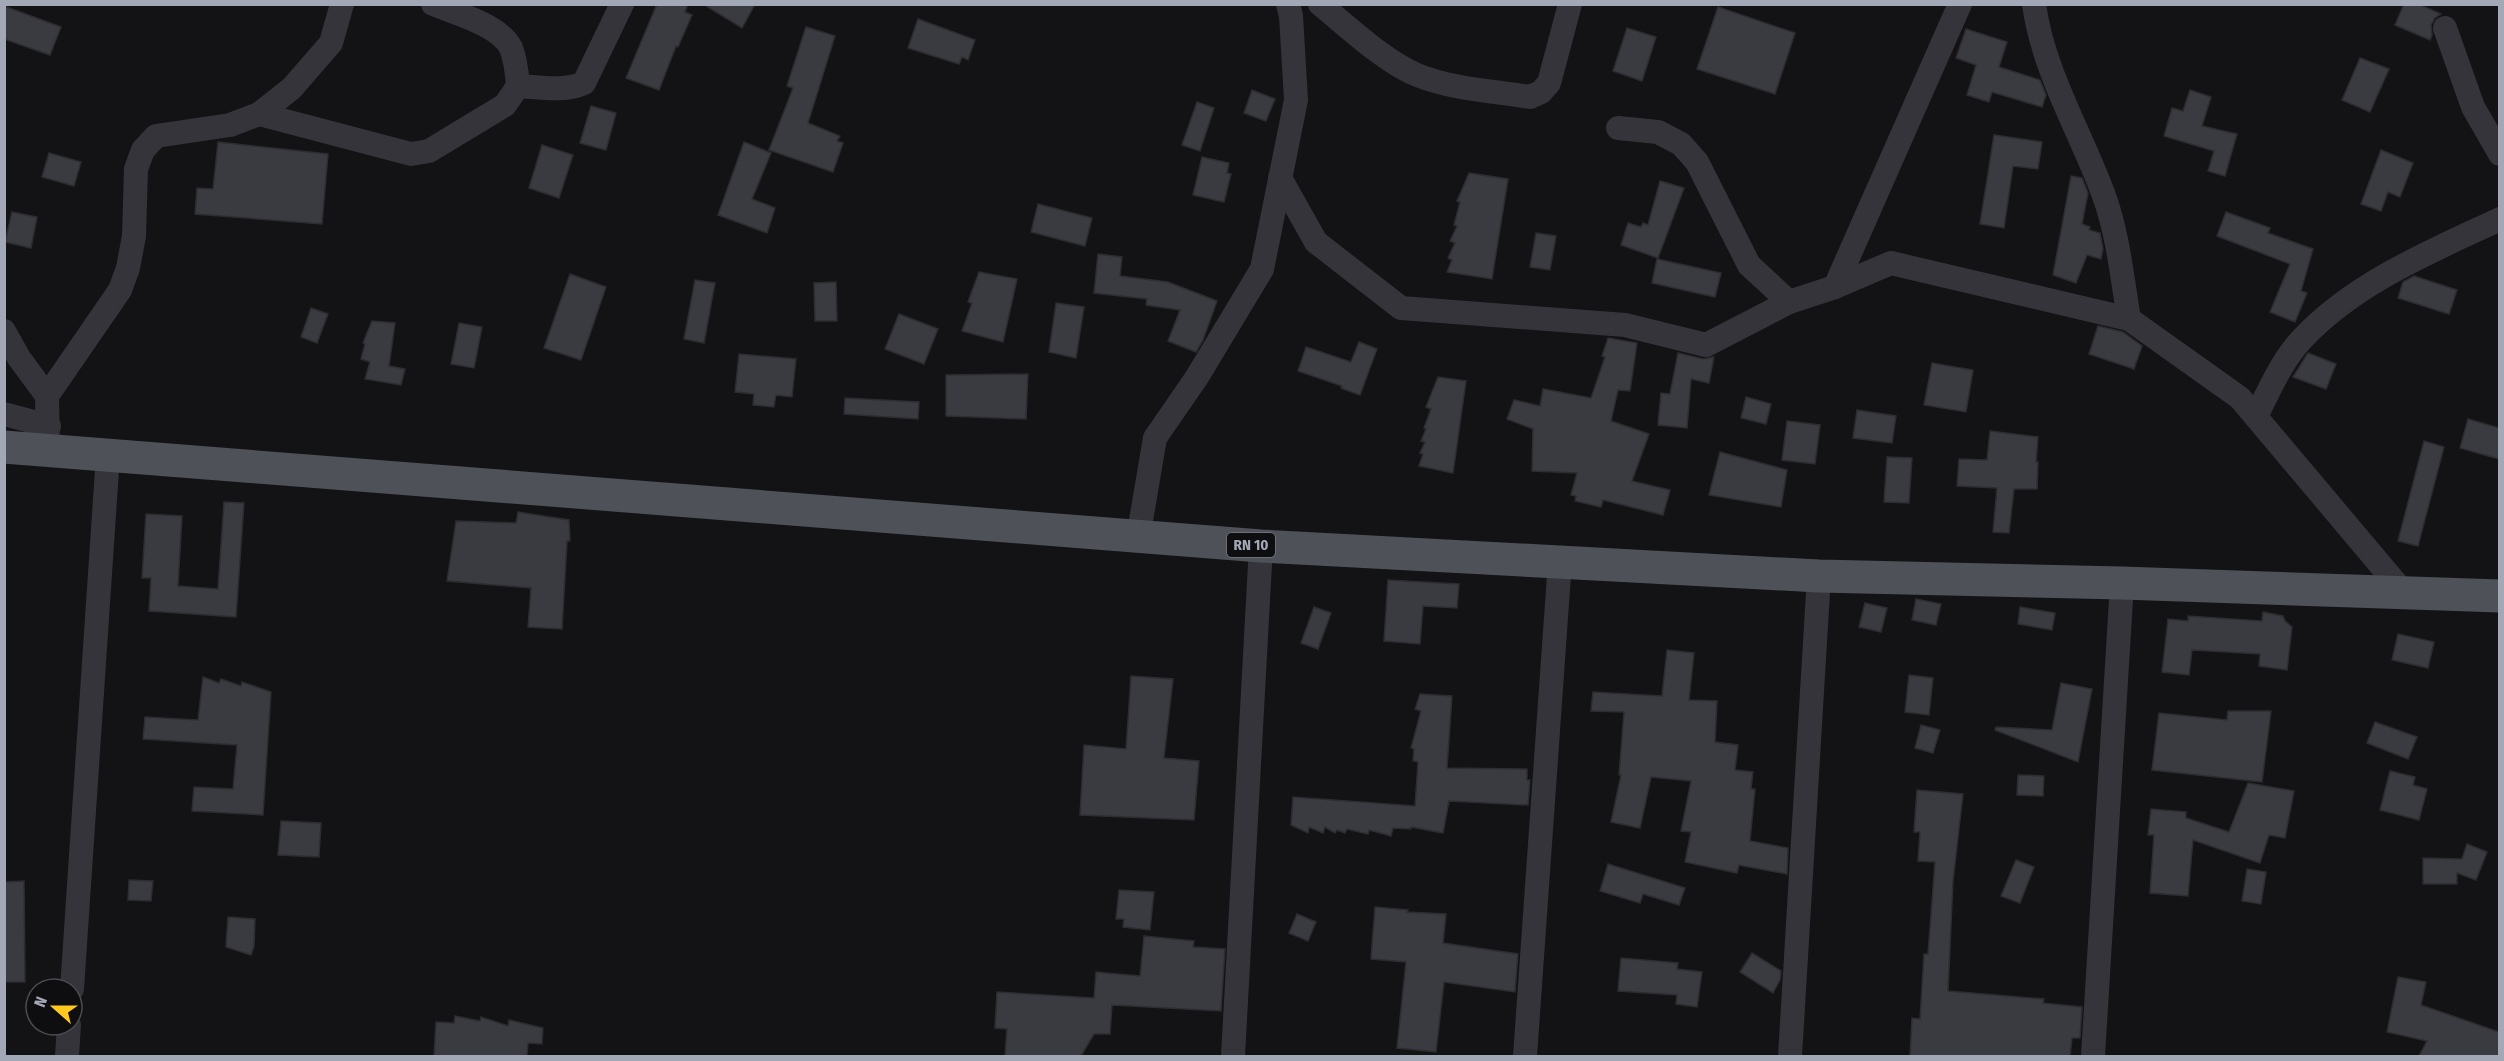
<svg xmlns="http://www.w3.org/2000/svg" width="2504" height="1061" font-family="'Fira Sans Condensed',sans-serif">
  <rect width="100%" height="100%" fill="#131315"/>
  <g fill="#3a3b40" stroke="#2d2d31" stroke-width="1.5">
    <path d="M657 4H688L685 12 692 15 678 47 676 46 659 90 626 78Z"/>
    <path d="M703 4H755L742 28Z"/>
    <path d="M2404 4H2418L2441 14 2435 18 2431 25 2432 35 2430 40 2395 25Z"/>
    <path d="M4 6 61 27 50 55 4 39Z"/>
    <path d="M1718 7 1795 33 1775 94 1697 69Z"/>
    <path d="M918 19 975 40 968 60 962 57 959 64 908 48Z"/>
    <path d="M806 27 835 36 808 123 840 136 837 141 843 143 833 172 769 150 793 88 787 86Z"/>
    <path d="M1627 28 1656 37 1642 81 1613 71Z"/>
    <path d="M1966 29 2007 42 1999 67 2040 80 2046 95 2042 107 1992 92 1989 102 1967 95 1976 65 1956 58Z"/>
    <path d="M2360 58 2389 69 2370 112 2342 100Z"/>
    <path d="M1252 90 1275 99 1266 121 1244 113Z"/>
    <path d="M2190 90 2211 97 2202 126 2237 134 2225 176 2208 171 2214 151 2164 136 2172 108 2183 111Z"/>
    <path d="M1197 102 1214 108 1200 151 1182 145Z"/>
    <path d="M591 106 616 113 606 150 580 143Z"/>
    <path d="M1994 135 2042 142 2038 169 2013 166 2004 228 1980 224Z"/>
    <path d="M218 142 328 154 322 224 195 214 197 188 213 189Z"/>
    <path d="M744 142 771 153 752 199 775 208 767 233 718 215Z"/>
    <path d="M542 145 573 155 559 198 529 188Z"/>
    <path d="M2381 150 2413 163 2400 197 2388 192 2381 211 2361 204Z"/>
    <path d="M49 153 81 162 74 186 42 177Z"/>
    <path d="M1202 157 1229 163 1227 173 1231 174 1224 202 1193 195Z"/>
    <path d="M1469 173 1508 179 1492 279 1447 272 1452 260 1448 258 1455 243 1450 241 1457 226 1454 225 1460 202 1457 201Z"/>
    <path d="M2071 176 2082 178 2088 193 2082 224 2090 227 2089 230 2100 233 2103 249 2101 259 2087 255 2076 283 2053 275Z"/>
    <path d="M1660 181 1684 188 1658 258 1621 245 1628 223 1641 227 1643 223 1648 225Z"/>
    <path d="M1038 204 1092 218 1085 246 1031 232Z"/>
    <path d="M12 212 37 217 31 248 5 242Z"/>
    <path d="M2226 212 2270 228 2268 233 2313 249 2301 291 2307 293 2295 322 2270 312 2290 264 2217 236Z"/>
    <path d="M1536 233 1556 236 1550 270 1530 267Z"/>
    <path d="M1098 254 1122 257 1120 276 1168 282 1217 301 1203 340 1196 352 1168 341 1180 310 1146 305 1147 299 1094 293Z"/>
    <path d="M1657 259 1721 273 1715 297 1652 283Z"/>
    <path d="M979 272 1017 279 1003 342 962 331 972 303 968 302Z"/>
    <path d="M570 274 606 287 581 360 544 348Z"/>
    <path d="M2414 276 2457 290 2449 314 2398 298 2403 282Z"/>
    <path d="M695 280 715 283 704 343 684 339Z"/>
    <path d="M836 282 837 321H815L814 283Z"/>
    <path d="M1056 303 1084 307 1076 358 1049 352Z"/>
    <path d="M311 308 328 314 317 343 301 337Z"/>
    <path d="M899 314 938 329 924 364 885 349Z"/>
    <path d="M372 321 395 323 389 366 405 369 401 385 365 379 370 362 361 359 365 344 363 343Z"/>
    <path d="M459 323 482 327 474 368 451 364Z"/>
    <path d="M2098 326 2123 332 2142 346 2134 369 2089 354Z"/>
    <path d="M1608 338 1637 343 1630 391 1618 390 1611 421 1649 434 1632 481 1670 490 1663 515 1603 500 1601 507 1575 501 1576 496 1571 495 1577 473 1532 471 1533 429 1507 419 1514 400 1540 406 1543 389 1591 398 1605 357 1602 356Z"/>
    <path d="M1359 342 1377 349 1360 395 1341 388 1342 386 1298 371 1306 347 1351 362Z"/>
    <path d="M1678 353 1703 359 1714 357 1709 383 1691 379 1687 428 1658 425 1661 393 1670 394Z"/>
    <path d="M2308 353 2336 364 2326 389 2293 377Z"/>
    <path d="M739 354 796 359 792 397 776 395 774 407 753 405 754 394 735 392Z"/>
    <path d="M1932 363 1973 370 1966 412 1924 405Z"/>
    <path d="M1028 374 1026 419 946 416V375Z"/>
    <path d="M1438 377 1466 381 1453 473 1419 466 1423 454 1420 453 1425 442 1421 441 1426 429 1424 428 1431 409 1426 407Z"/>
    <path d="M1746 397 1771 404 1766 424 1741 418Z"/>
    <path d="M845 398 919 402 918 419 844 414Z"/>
    <path d="M1857 410 1896 416 1892 443 1853 438Z"/>
    <path d="M2468 419 2499 428V459L2460 448Z"/>
    <path d="M1787 421 1820 425 1815 464 1782 460Z"/>
    <path d="M1990 431 2038 437 2036 462H2038L2037 489H2014L2009 533 1993 532 1997 488 1957 486 1959 459 1987 460Z"/>
    <path d="M2424 441 2444 447 2418 546 2398 541Z"/>
    <path d="M1720 452 1787 470 1781 507 1709 495Z"/>
    <path d="M1887 457 1912 458 1909 503 1884 502Z"/>
    <path d="M224 502 244 503 236 617 149 611 151 578H142L146 514 182 516 178 586 218 589Z"/>
    <path d="M518 512 569 520 570 541H567L562 629 528 627 531 588 447 581 456 521 516 523Z"/>
    <path d="M1388 580 1459 584 1457 608 1423 606 1420 644 1384 641Z"/>
    <path d="M1916 599 1941 604 1936 625 1912 620Z"/>
    <path d="M1865 603 1887 608 1881 632 1859 627Z"/>
    <path d="M1314 607 1331 613 1318 649 1301 643Z"/>
    <path d="M2020 607 2055 613 2052 630 2018 624Z"/>
    <path d="M2263 612 2283 616 2285 621 2292 627 2287 670 2259 666 2260 654 2192 650 2189 675 2162 672 2168 619 2188 621V616L2262 621Z"/>
    <path d="M2398 634 2434 642 2428 668 2392 660Z"/>
    <path d="M1667 650 1694 653 1689 700 1717 701 1715 742 1738 745 1735 770 1753 772 1751 789H1755L1750 841 1788 848 1787 874 1739 865 1737 873 1685 862 1691 832 1681 831 1691 781 1651 777 1640 828 1611 822 1621 775H1619L1624 712 1591 711 1593 692 1662 696Z"/>
    <path d="M1909 675 1933 678 1929 715 1905 712Z"/>
    <path d="M1131 676 1173 679 1164 758 1199 761 1194 820 1080 815 1084 745 1126 749Z"/>
    <path d="M203 677 219 683 221 679 241 686 242 682 271 692 263 815 192 811 194 787 233 789 237 745 143 739 145 717 198 720Z"/>
    <path d="M2061 683 2092 689 2078 762 1995 730 1996 727 2052 730Z"/>
    <path d="M1420 694 1452 696 1447 768 1527 769V780H1530L1528 805 1449 801 1443 833 1411 827V829L1393 828 1391 836 1369 830 1368 834 1347 829 1345 833 1337 830 1335 833 1325 827 1323 833 1309 827 1308 833 1291 825 1293 797 1415 806 1418 762 1413 761 1414 749 1411 748 1421 711 1415 709Z"/>
    <path d="M2228 711H2271L2262 782 2152 770 2159 713 2227 720Z"/>
    <path d="M2375 722 2417 737 2408 759 2367 743Z"/>
    <path d="M1921 725 1940 730 1933 753 1915 748Z"/>
    <path d="M2390 771 2415 777 2413 785 2427 789 2419 820 2380 810Z"/>
    <path d="M2018 775 2044 776 2043 796 2017 795Z"/>
    <path d="M2248 783 2294 791 2285 838 2269 835 2260 863 2193 840 2188 896 2150 893 2154 835H2148L2151 809 2186 812V818L2229 832Z"/>
    <path d="M1917 790 1963 794 1953 881 1948 991 2044 999 2043 1003 2082 1007 2080 1038H2072L2070 1056H1910L1912 1018 1920 1019 1924 954H1928L1935 862 1918 861 1920 832H1914Z"/>
    <path d="M281 821 321 823 319 857 278 855Z"/>
    <path d="M2467 844 2487 852 2476 880 2457 873V884H2423V858L2462 859Z"/>
    <path d="M2016 860 2034 867 2020 903 2001 896Z"/>
    <path d="M1608 864 1685 888 1679 905 1643 894 1640 903 1600 891Z"/>
    <path d="M2247 869 2266 872 2261 904 2242 901Z"/>
    <path d="M129 880 153 881 151 901 128 900Z"/>
    <path d="M24 881 25 982H4V882Z"/>
    <path d="M1119 890 1154 892 1150 930 1123 927 1124 919H1116Z"/>
    <path d="M1375 907 1408 910 1407 912 1446 914 1443 943 1518 954 1515 992 1444 982 1436 1052 1397 1048 1406 962 1371 959Z"/>
    <path d="M1297 914 1316 922 1308 941 1289 933Z"/>
    <path d="M228 917 255 919 254 946 251 955 226 947Z"/>
    <path d="M1144 936 1194 941 1193 947 1225 949 1221 1011 1112 1005 1110 1034H1094L1081 1056H1005L1007 1029 995 1028 997 992 1094 998 1096 972 1140 976Z"/>
    <path d="M1752 953 1781 971 1780 980 1773 993 1740 972Z"/>
    <path d="M1621 958 1678 963 1677 969 1702 972 1697 1007 1676 1004 1677 995 1618 991Z"/>
    <path d="M2398 977 2426 982 2421 1005 2499 1032V1056H2419L2427 1041 2387 1032Z"/>
    <path d="M455 1016 480 1021 481 1017 508 1026 509 1020 543 1028 542 1044 528 1043 527 1056H434L436 1022 454 1023Z"/>
  </g>
  <g fill="none" stroke-linecap="round" stroke-linejoin="round">
    <g stroke="#34343a" stroke-width="24">
      <path d="M1320 4C1347 26 1385 62 1417 75 1452 89 1492 91 1530 97L1541 92 1549 83 1570 4"/>
      <path d="M2034 4C2043 71 2080 131 2103 193 2118 233 2122 277 2129 319"/>
      <path d="M2445 28 2473 107 2500 154"/>
      <path d="M518 86C539 87 564 92 584 83L622 4"/>
      <path d="M259 114 411 154 429 151 505 105 518 86C517 74 516 60 511 48 500 25 455 13 433 4"/>
      <path d="M1618 128 1658 132 1681 144 1697 162 1749 265 1789 302"/>
      <path d="M1280 178 1316 242 1401 308 1625 325 1706 345 1789 302 1835 287 1891 263 2129 319 2240 398 2405 594"/>
      <path d="M1835 287 1960 4"/>
      <path d="M4 331 19 358 47 396 48 451"/>
      <path d="M47 396 120 290 128 268 134 236 136 169 143 150 156 136 230 125 259 114 292 88 331 43 342 4"/>
      <path d="M4 414 49 426"/>
      <path d="M2256 417C2269 390 2282 360 2303 338 2356 282 2432 251 2500 219"/>
      <path d="M1138 538 1155 438 1197 377 1262 269 1296 100 1291 16 1288 4"/>
      <path d="M72 989 108 455"/>
      <path d="M67 1056 69 1025"/>
      <path d="M1233 1056 1261 546"/>
      <path d="M1525 1056 1560 561"/>
      <path d="M1790 1056 1819 576"/>
      <path d="M2093 1056 2122 583"/>
    </g>
    <path stroke="#4f5159" stroke-width="33" d="M4 447 1261 546 1819 576 2122 583 2500 596"/>
  </g>
  <g text-anchor="middle" dominant-baseline="central" stroke-width="5" stroke-linejoin="round" paint-order="stroke">
    <rect fill="#0e0e10" stroke="#767a84" stroke-width="1.5" x="1227" y="533" width="48" height="24" rx="4.5"/>
    <g font-size="15" font-weight="bold" fill="#a3a8b6">
      <text x="1251" y="545">RN 10</text>
    </g>
  </g>
  <rect width="2504" height="1061" fill="none" stroke="#a3a8b6" stroke-width="12"/>
  <g transform="translate(54 1007) rotate(291)"><circle r="28" fill="#0e0e10" stroke="#4a4c52" stroke-width="1.5"/>
  <path d="M0-4.5L10 22L0 15L-10 22Z" fill="#ffc821"/>
  <text y="-9" font-size="16" font-weight="bold" text-anchor="middle" fill="#a3a8b6">N</text>
  </g>
</svg>
